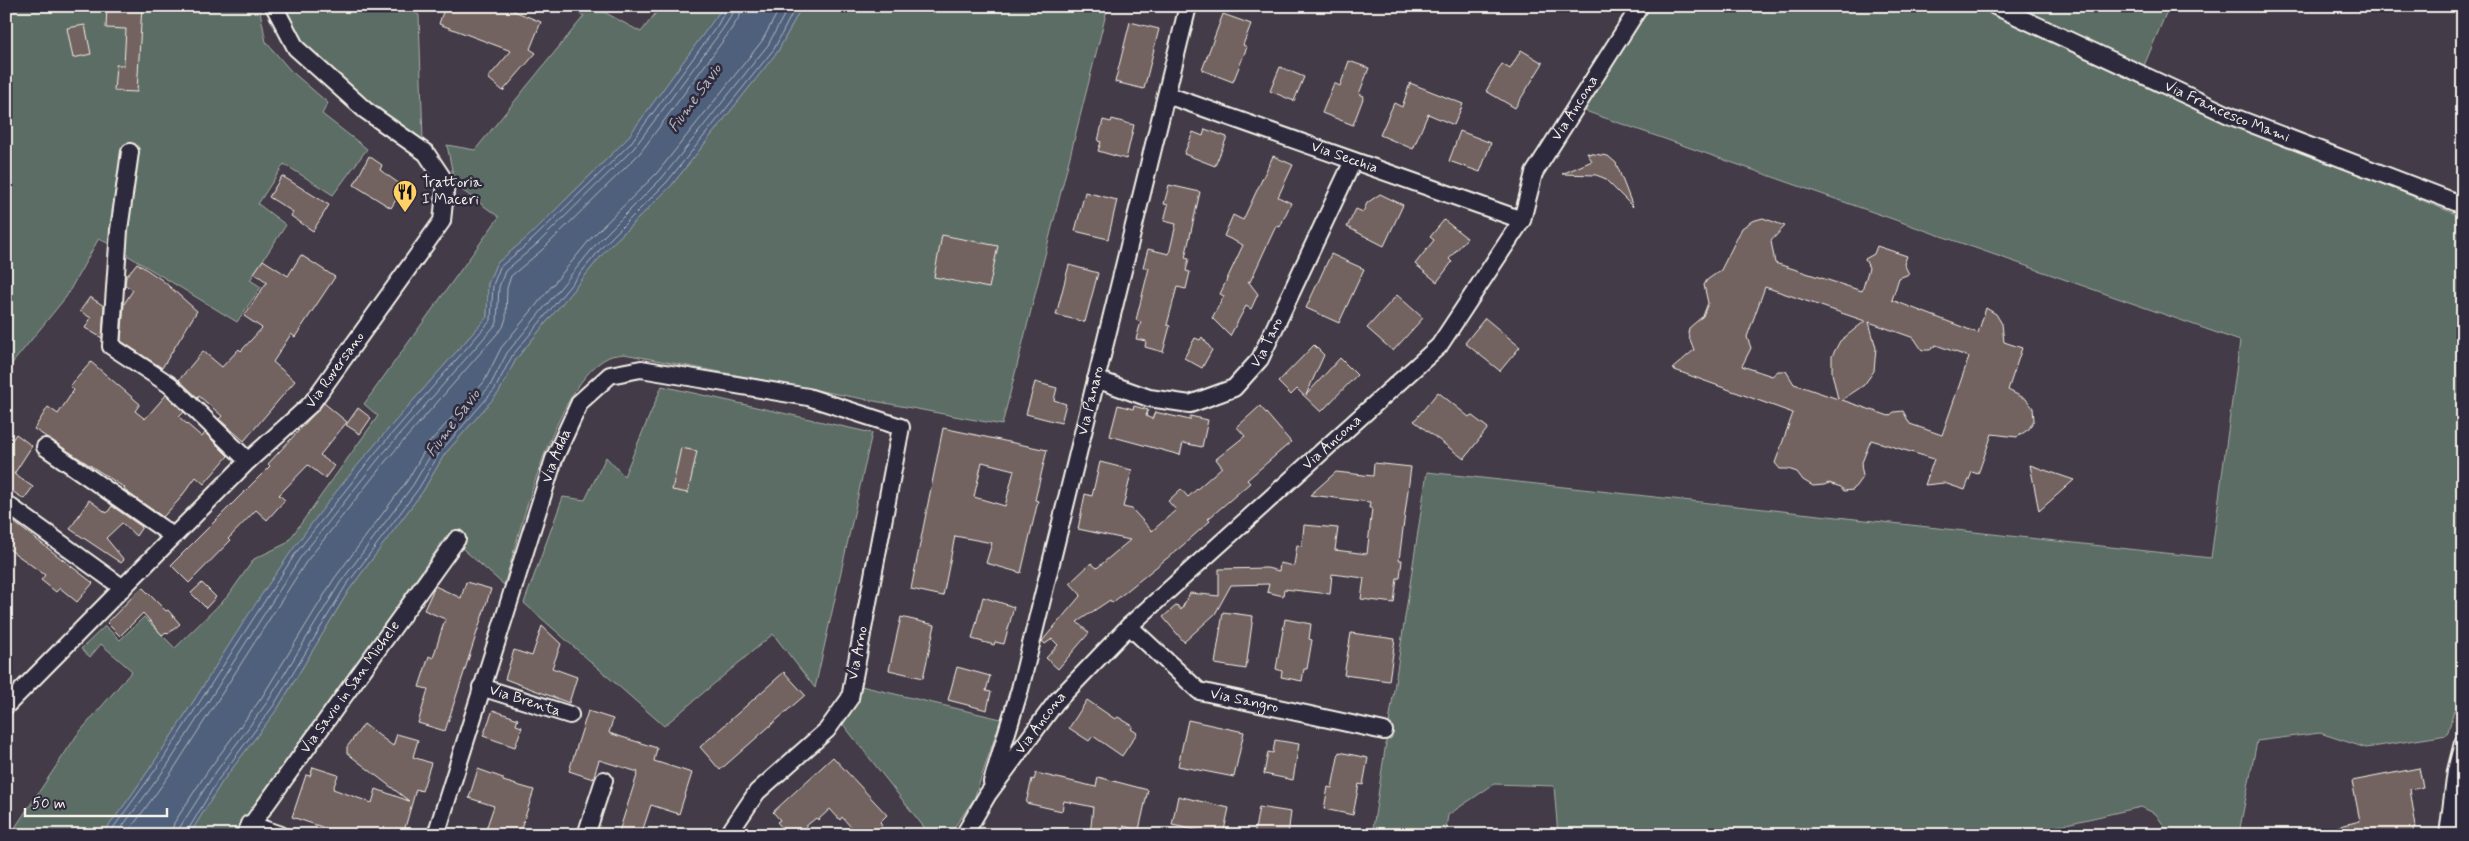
<svg xmlns="http://www.w3.org/2000/svg" width="2469" height="841" font-family="Mynerve,sans-serif">
  <rect width="100%" height="100%" fill="#433b48"/>
  <filter id="ink" filterUnits="userSpaceOnUse"><feTurbulence type="fractalNoise" baseFrequency=".02" numOctaves="2"/><feDisplacementMap in="SourceGraphic" scale="10" xChannelSelector="R" yChannelSelector="G"/><feConvolveMatrix kernelMatrix="1 2 1 2 8 2 1 2 1" color-interpolation-filters="sRGB"/></filter>
  <g filter="url(#ink)">
    <g fill="#5c6d65" stroke="#a8afa6">
      <path d="M18 6H259L266 42 290 70 328 103 322 114 367 149 333 195 284 164 258 204 286 225 250 280 261 287 237 322 99 238 66 297 6 371V15Z"/>
      <path d="M283 6H402L419 15 423 141 416 139 366 102 300 43Z"/>
      <path d="M561 6H593L641 32 661 6H724L626 140 529 236 496 264 488 284 487 317C420 394 349 469 291 552 225 644 172 745 102 835H10L77 735 132 671 101 644 90 657 81 649 105 626 120 640 144 617 175 648 228 596 254 559 287 543 378 416 364 404 499 217 455 185 447 145 475 150 584 16Z"/>
      <path d="M802 6H1108L1002 425 624 354C620 355 613 355 609 357 555 382 521 529 504 585L447 535 236 835H189L222 782 278 708 349 590 423 491 444 455 499 392 516 359 607 249 671 186 778 51Z"/>
      <path d="M1652 6H1975L2157 92 2463 217V709L2454 711 2447 735 2366 748 2320 733 2257 741 2239 833 2168 832 2156 814 2141 807 2018 835H1558L1554 786 1494 784 1448 815 1445 835H1372L1427 472 2211 558 2240 341 1585 111 1600 80Z"/>
      <path d="M2013 6H2169L2143 68Z"/>
      <path d="M662 386 872 433 815 688 773 634 664 726 524 603 563 497 585 500 606 457 624 476Z"/>
      <path d="M861 686 1001 719 974 799 949 835H930L842 723Z"/>
    </g>
    <path fill="#50617b" stroke="#929ba7" d="M724 6H802L778 51 671 186 607 249 516 359 499 392 444 455 423 491 349 590 278 708 222 782 189 835H102C172 745 225 644 291 552 349 469 420 394 487 317L488 284 496 264 529 236 626 140Z"/>
    <g fill="none" stroke-linecap="round" stroke-linejoin="round">
      <g stroke="#b2b7bc" stroke-width="1">
        <path d="M108 835 161 762 295 554 375 453 491 320 493 285 500 267 532 240 630 144 717 26 728 6"/>
        <path d="M116 835 167 766 300 558 380 457 497 323 499 287 505 271 537 244 634 148 722 30 733 13 734 6"/>
        <path d="M126 835 173 770 306 562 385 462 503 327 506 318 507 288 511 276 542 250 640 153 728 34 740 16 741 6"/>
        <path d="M171 835 174 823 207 772 262 697 334 579 407 481 429 443 484 382 501 348 592 237 657 173 762 41 781 6"/>
        <path d="M179 835 180 827 213 776 268 701 340 583 413 485 435 448 490 386 507 353 598 242 662 178 768 45 789 6"/>
        <path d="M185 835 218 780 274 705 345 587 419 488 440 452 495 389 512 356 603 246 667 182 774 49 796 6"/>
      </g>
    </g>
    <g fill="#736461" stroke="#f4f1e8" fill-rule="evenodd">
      <path d="M107 6H142L137 92 114 91 116 65H124L126 29 106 28Z"/>
      <path d="M445 6H516L514 11 541 22 530 49 536 53 503 91 488 78 511 51 439 24Z"/>
      <path d="M1223 14 1251 24 1243 45 1247 47 1233 82 1202 70Z"/>
      <path d="M1130 22 1159 29 1144 89 1115 82Z"/>
      <path d="M85 25 91 54 73 58 67 28Z"/>
      <path d="M1521 50 1543 63 1515 108 1486 91 1502 64 1510 69Z"/>
      <path d="M1349 61 1369 68 1359 94 1364 96 1353 125 1322 113 1334 83 1340 86Z"/>
      <path d="M1280 67 1304 77 1294 101 1270 91Z"/>
      <path d="M1410 83 1463 104 1454 125 1428 114 1413 149 1380 135 1394 103 1402 107Z"/>
      <path d="M1112 119 1134 125 1126 159 1098 151 1101 142 1098 141 1103 120 1111 122Z"/>
      <path d="M1205 129 1227 137 1215 166 1184 154 1193 132 1203 136Z"/>
      <path d="M1460 131 1491 143 1480 172 1449 161Z"/>
      <path d="M1587 153 1608 156 1616 163 1633 207 1604 178 1596 175 1562 174 1592 161Z"/>
      <path d="M369 156 382 165 380 170 404 187 391 208 354 185Z"/>
      <path d="M1273 156 1293 165 1278 197 1291 203 1280 227 1276 226 1250 282 1248 281 1258 294 1251 309 1246 306 1230 336 1212 318 1224 296 1220 294 1243 245 1224 236 1233 215 1243 220Z"/>
      <path d="M282 176 329 205 313 231 291 216 293 212 269 197Z"/>
      <path d="M1169 185 1200 192 1185 258 1189 259 1186 271 1190 272 1186 289 1177 287 1167 325 1170 326 1163 352 1145 347 1146 341 1136 339 1141 322 1136 320 1149 268 1143 267 1148 249 1169 254 1176 224 1164 221 1168 205 1164 204Z"/>
      <path d="M1085 192 1117 200 1108 239 1075 231Z"/>
      <path d="M1380 194 1403 205 1384 246 1347 227 1356 209 1363 212 1367 203Z"/>
      <path d="M1763 218 1785 226 1771 241 1775 263 1862 291 1869 268 1865 259 1874 254 1877 246 1907 256 1904 264 1909 274 1899 278 1892 300 1978 333 1986 308 1996 314 2002 324 2004 342 2022 348 2008 390 2026 399 2033 408 2034 420 2029 429 2017 437 1992 434 1978 474 1972 472 1965 490 1944 483 1925 485 1934 459 1871 440 1861 465 1863 476 1853 490 1844 491 1841 487 1829 483 1824 485 1813 486 1803 480 1797 472 1788 469H1780L1775 463 1793 413 1672 369 1694 350 1688 334 1689 328 1703 316 1708 303 1704 285 1707 280 1721 270 1742 228 1752 221ZM1765 287 1865 321 1840 341 1832 356V373L1838 399 1794 384 1786 371H1778L1772 376 1742 366 1751 348 1747 337ZM1869 322 1914 338 1922 350H1930L1936 345 1969 357 1942 435 1910 424 1903 411 1894 412 1889 416 1842 400 1864 385 1874 371 1876 348Z"/>
      <path d="M1444 220 1467 238 1449 259 1452 262 1437 282 1415 264 1434 240 1430 237Z"/>
      <path d="M942 235 998 246 989 288 934 277Z"/>
      <path d="M1331 254 1364 269 1339 323 1306 308Z"/>
      <path d="M301 255 335 277 295 337 291 334 273 362 295 381 244 441 219 419 222 416 199 396 198 398 179 380 203 351 222 367 239 349 241 351 262 328 244 316 267 282 254 273 263 260 288 276Z"/>
      <path d="M137 263 162 280 197 311 162 368 121 341 124 304 133 290 125 285 126 277Z"/>
      <path d="M1069 265 1098 273 1085 322 1056 315Z"/>
      <path d="M1397 295 1423 318 1393 351 1367 328Z"/>
      <path d="M90 297 104 306 102 338 85 328 91 318 80 311Z"/>
      <path d="M1485 318 1520 347 1500 371 1465 343Z"/>
      <path d="M1202 337 1212 350 1202 368 1184 358 1195 338 1200 340Z"/>
      <path d="M1314 345 1324 355 1306 395 1340 358 1357 375 1321 412 1297 389 1291 395 1278 382Z"/>
      <path d="M91 362 140 404 135 411 145 419 166 395 184 412 179 417 202 437 205 433 228 456 204 484 196 477 178 501 163 517 124 490 125 488 34 429 48 407 58 414 74 390 70 386Z"/>
      <path d="M1035 382 1057 388 1054 400 1066 404 1061 423 1026 414Z"/>
      <path d="M1438 392 1469 417 1471 415 1488 428 1464 459 1414 421Z"/>
      <path d="M324 403 347 422 320 455 334 466 325 478 308 465 279 495 285 500 267 520 256 510 228 539 230 541 189 583 171 565 270 466 268 464Z"/>
      <path d="M1118 405 1133 409 1134 406 1148 410 1146 416 1152 419 1155 412 1190 420V416L1208 420 1202 447 1183 443 1180 455 1110 436Z"/>
      <path d="M1260 406 1291 442 1247 480 1250 483 1208 519 1210 521 1182 546 1112 603 1110 600 1077 622 1089 633 1058 669 1046 658 1058 645 1052 639 1045 644 1042 641 1081 595 1070 583 1091 563 1097 568 1130 540 1078 529 1085 494 1092 496 1100 462 1132 470 1123 507 1132 509 1152 531 1176 510 1168 501 1181 489 1188 497 1222 467 1216 459 1245 436 1237 427Z"/>
      <path d="M358 408 371 418 360 434 346 425Z"/>
      <path d="M943 428 1047 450 1035 500 1038 501 1021 573 986 563 992 543 955 536 943 596 911 589ZM982 462 1014 470 1005 506 974 497Z"/>
      <path d="M16 434 32 446 14 474 33 487 24 499 6 487V449Z"/>
      <path d="M681 448 697 451 688 493 672 490Z"/>
      <path d="M1374 463 1411 467 1399 560H1402L1400 578H1397L1394 603 1361 599 1364 578 1332 574 1330 594 1284 589 1283 596 1267 592 1269 584 1231 585 1215 614 1184 642 1163 617 1177 605 1181 610 1190 593 1219 596V569L1267 568 1279 571 1280 563 1294 566 1297 545 1302 546 1304 525 1338 528 1335 550 1367 554 1372 508H1369L1370 502 1310 495 1336 472 1373 476Z"/>
      <path d="M2030 465 2074 480 2039 511Z"/>
      <path d="M89 500 107 513 112 506 142 527 136 536 122 523 106 538 124 560 121 563 70 529Z"/>
      <path d="M6 516 93 583 77 602 60 588 56 592 41 580 45 575 6 547Z"/>
      <path d="M466 582 491 589 445 731 418 723 428 689 419 687 429 656 433 658 445 619 424 610 435 586 461 598Z"/>
      <path d="M202 583 216 597 206 608 191 593Z"/>
      <path d="M142 587 166 611 168 610 180 624 168 634 166 632 162 635 143 613 120 636 107 623Z"/>
      <path d="M983 597 1014 607 1004 644 995 642 994 645 972 639Z"/>
      <path d="M1223 612 1253 616 1246 669 1215 664Z"/>
      <path d="M901 617 935 625 923 678 889 670Z"/>
      <path d="M1285 619 1311 624 1309 639 1312 640 1307 669H1304L1302 681 1281 677 1282 671 1276 669Z"/>
      <path d="M542 626 561 644 552 668 577 677 569 703 505 679 514 650 532 656Z"/>
      <path d="M1351 633 1395 639 1389 681 1344 675Z"/>
      <path d="M957 667 990 676 986 691 991 692 987 710 948 700Z"/>
      <path d="M784 672 805 695 720 770 700 747Z"/>
      <path d="M1087 700 1115 719 1118 717 1133 726 1131 729 1137 733 1122 756 1093 736 1089 741 1069 728Z"/>
      <path d="M493 710 518 719 516 725 522 727 515 747 483 736Z"/>
      <path d="M588 711 613 719 609 733 657 748 654 761 692 773 679 814 651 805 641 835H618L638 772 599 760 593 779 569 771Z"/>
      <path d="M1188 720 1244 732 1234 777 1178 766Z"/>
      <path d="M364 724 393 746 397 734 418 740 413 757 431 763 422 791 416 789 403 835H346L292 817 306 775 310 776 313 767 338 775 333 789 372 803 376 789 409 801 347 753V747Z"/>
      <path d="M1275 740 1299 744 1293 780 1264 774 1268 752 1273 753Z"/>
      <path d="M1339 752 1368 758 1363 785 1359 784 1353 815 1324 809 1328 787 1332 788Z"/>
      <path d="M833 757 887 815 880 822 882 825 872 835H858L842 817 840 820 830 809 818 820 816 818 795 835H788L777 822 780 820 773 812Z"/>
      <path d="M2419 768 2423 787 2410 789 2416 827 2413 828 2414 835H2329L2328 829 2360 821 2352 781Z"/>
      <path d="M478 769 503 778V781L534 790 519 835H484L494 806 469 798Z"/>
      <path d="M1036 773 1096 787 1098 777 1148 790 1139 830 1123 826V835H1090L1093 807 1064 801 1062 811 1026 803 1032 779 1034 780Z"/>
      <path d="M1178 796 1229 808 1223 835H1199L1200 831 1172 825Z"/>
      <path d="M1259 807 1291 812 1288 835H1254Z"/>
    </g>
    <g fill="none" stroke-linecap="round" stroke-linejoin="round">
      <defs>
        <g id="street">
          <path id="s1" d="M1995 6 2231 116 2463 205"/>
          <path id="s2" d="M1167 95 1522 220"/>
          <path d="M130 152 119 230 111 346 170 385 248 461"/>
          <path id="s3" d="M1096 379 1149 398 1190 404 1234 388 1260 359 1353 161"/>
          <path d="M45 447 173 536"/>
          <path d="M8 505 123 588"/>
          <path id="s4" d="M1129 626 1199 691 1384 731"/>
          <path id="s5" d="M481 687 570 715"/>
          <path id="s6" d="M6 706 248 461 311 404 442 221 446 183 426 153 365 110 296 48 274 6"/>
          <path id="s7" d="M992 782 1020 689 1188 6"/>
          <path d="M249 824 281 835"/>
          <path id="s8" d="M244 835 457 539"/>
          <path id="s9" d="M436 835 554 459 580 402 610 375 641 369 808 397 901 427 850 698 827 730 757 792 728 835"/>
          <path d="M586 835 604 780"/>
          <path id="s10" d="M964 835 988 794 1056 702 1129 626 1439 346 1522 220 1534 173 1640 6"/>
          <path d="M2448 835 2456 771 2463 743"/>
        </g>
      </defs>
      <use href="#street" stroke="#f4f1e8" stroke-width="20"/>
      <use href="#street" stroke="#2f2a3d" stroke-width="16"/>
    </g>
  </g>
  <defs>
    <symbol id="restaurant-pin" viewBox="-11 -11 22 30"><path d="M0 17L-7.5 6A9.5 9.5 0 1 1 7.5 6Z" fill="#ffd166" stroke="#2f2a3d"/><path d="M-5-6h1v4h1v-4h1v4h1v-4h1v5L-1.5 .5V6h-2V.5L-5-1ZM5-6V6H3V1.5H1.5Q1.5-4 5-6Z" fill="#111"/></symbol>
  </defs>
  <g fill-rule="evenodd">
    <use href="#restaurant-pin" x="391" y="178" width="28" height="38"/>
  </g>
  <g text-anchor="middle" dominant-baseline="central" stroke-width="5" stroke-linejoin="round" paint-order="stroke">
    <g font-size="15" fill="#f4f1e8" stroke="#2f2a3d">
      <text stroke="none"><textPath href="#s10" startOffset="961">Via Ancona</textPath></text>
      <text stroke="none"><textPath href="#s1" startOffset="255">Via Francesco Mami</textPath></text>
      <text stroke="none"><textPath href="#s2" startOffset="188">Via Secchia</textPath></text>
      <text stroke="none"><textPath href="#s3" startOffset="201">Via Taro</textPath></text>
      <text stroke="none"><textPath href="#s6" startOffset="471">Via Roversano</textPath></text>
      <text stroke="none"><textPath href="#s7" startOffset="394">Via Panaro</textPath></text>
      <text stroke="none"><textPath href="#s10" startOffset="541">Via Ancona</textPath></text>
      <text stroke="none"><textPath href="#s9" startOffset="398">Via Adda</textPath></text>
      <text transform="translate(858 653) rotate(-79)">Via Arno</text>
      <text stroke="none"><textPath href="#s8" startOffset="182">Via Savio in San Michele</textPath></text>
      <text stroke="none"><textPath href="#s5" startOffset="46">Via Brenta</textPath></text>
      <text stroke="none"><textPath href="#s4" startOffset="142">Via Sangro</textPath></text>
      <text stroke="none"><textPath href="#s10" startOffset="136">Via Ancona</textPath></text>
    </g>
    <g font-size="15" fill="#f4f1e8" stroke="#2f2a3d" text-anchor="start">
      <text x="422" y="183">Trattoria<tspan x="422" dy="17">I Maceri</tspan></text>
    </g>
    <g font-size="16" font-style="italic" fill="#b2b7bc" stroke="#2f2a3d">
      <text transform="translate(695 98) rotate(-54)">Fiume Savio</text>
      <text transform="translate(453 423) rotate(-53)">Fiume Savio</text>
    </g>
  </g>
  <rect width="2469" height="841" fill="none" stroke="#2f2a3d" stroke-width="25"/>
  <rect x="12" y="12" width="2444" height="816" fill="none" stroke="#f4f1e8" stroke-width="2" filter="url(#ink)"/>
  <path d="M25 808v8h142v-8" fill="none" stroke="#f4f1e8" stroke-width="2.5"/>
  <text x="32" y="808" font-size="15" fill="#f4f1e8" stroke="#2f2a3d" stroke-width="4" paint-order="stroke">50 m</text>
</svg>
